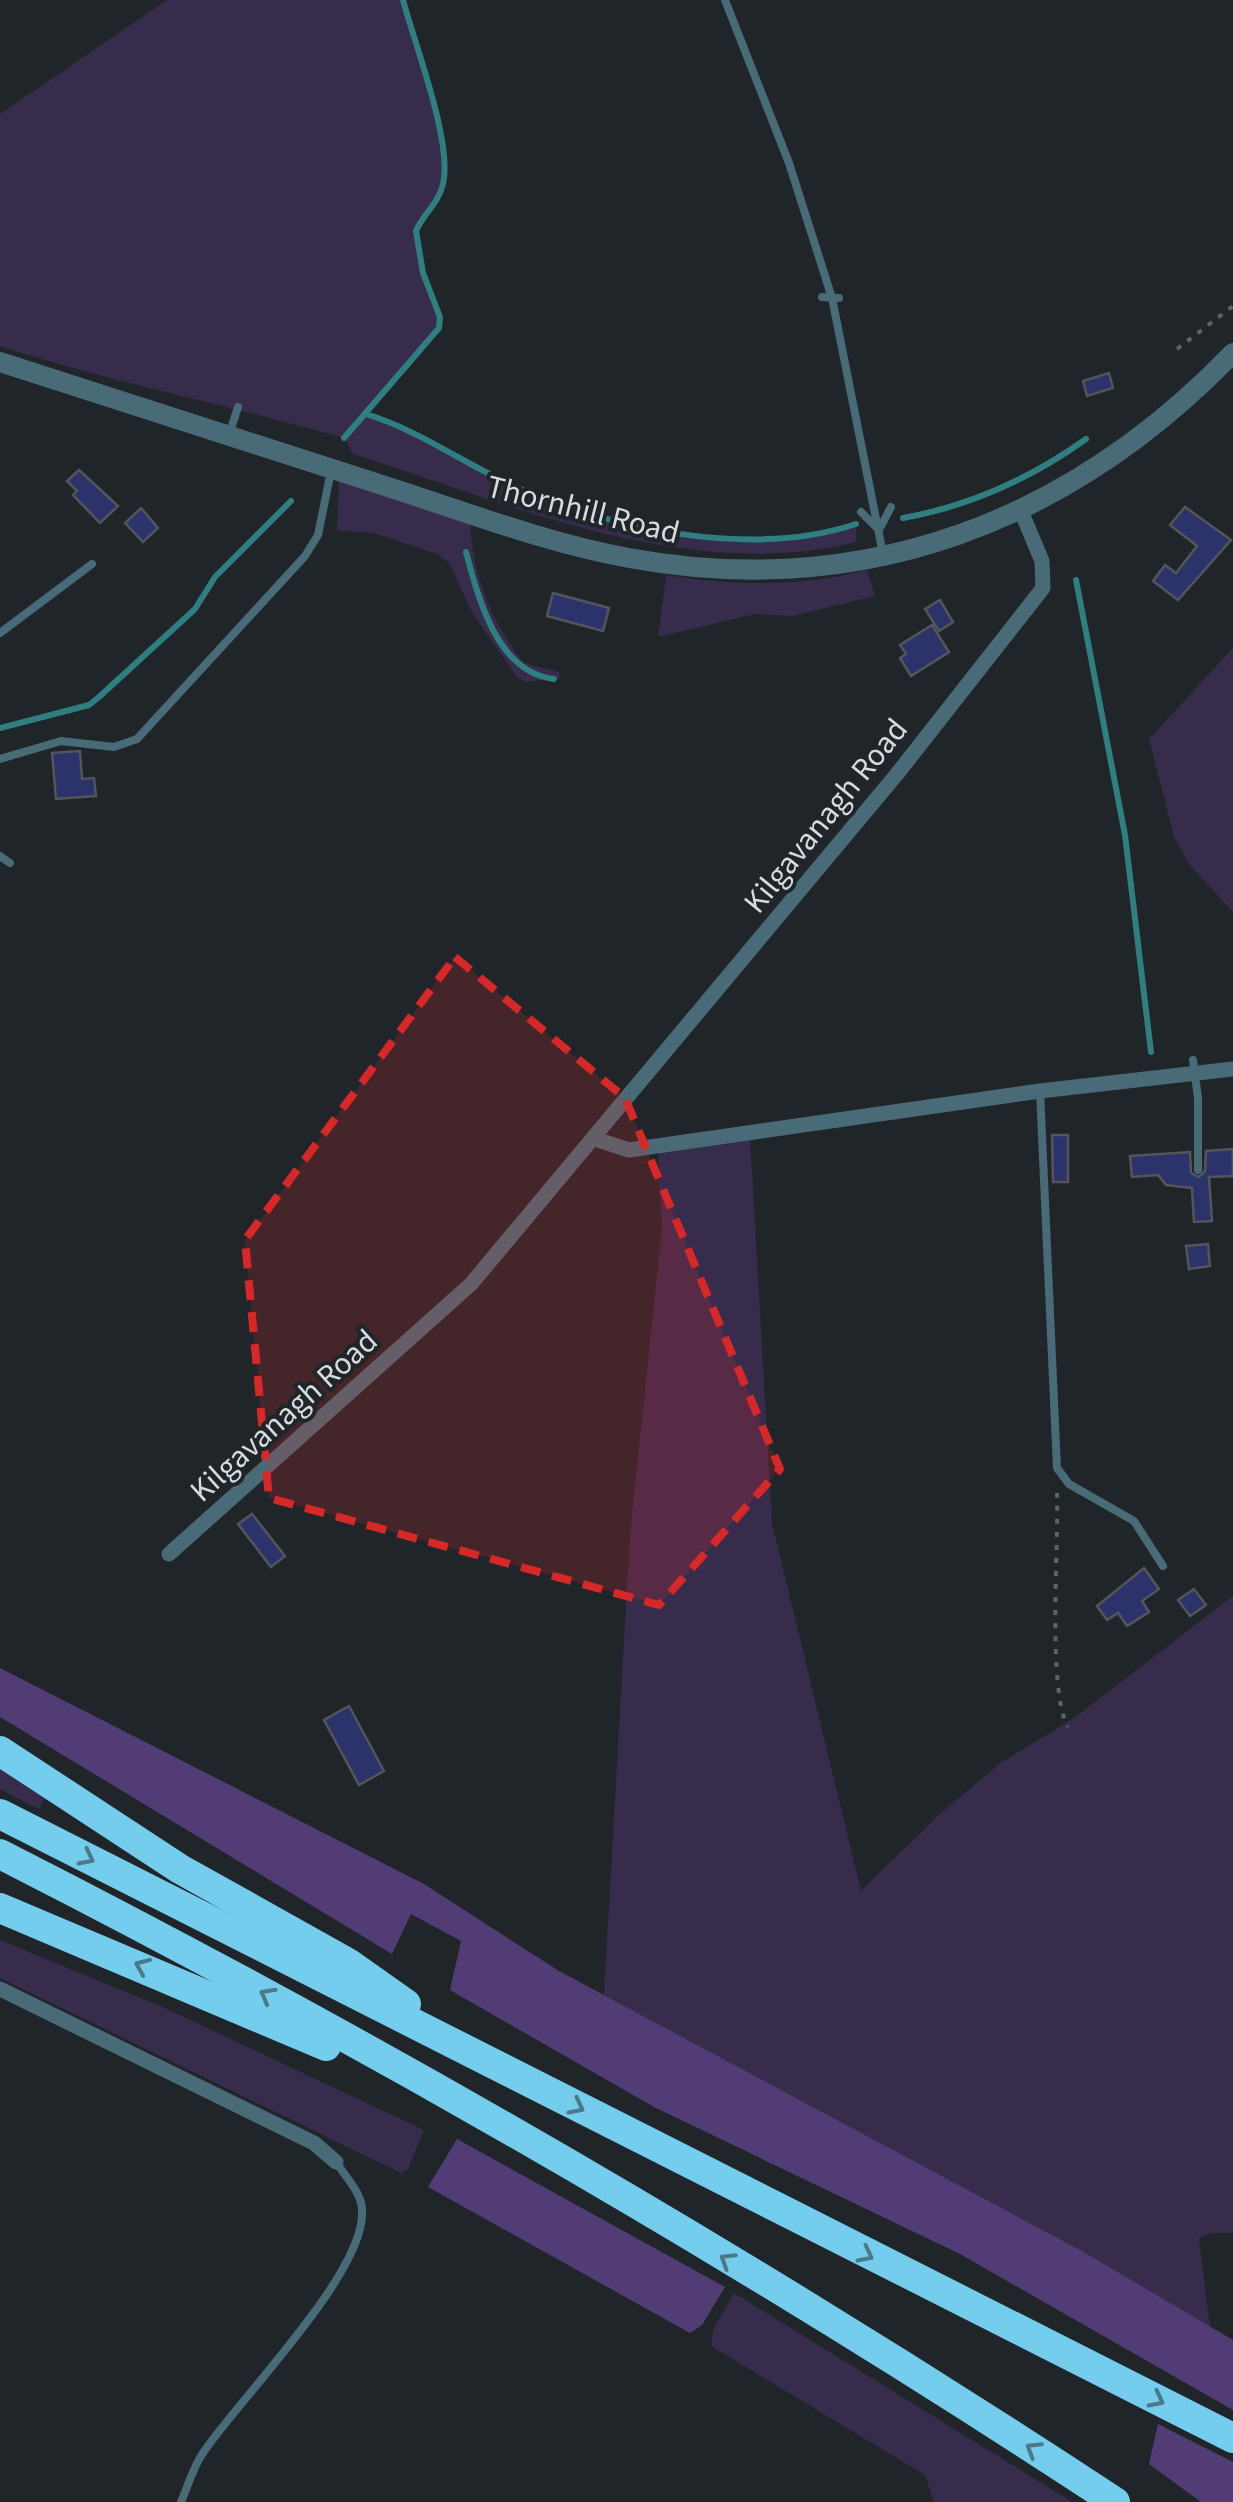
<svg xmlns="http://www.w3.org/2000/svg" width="1233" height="2502" font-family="'Source Sans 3',sans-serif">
  <rect width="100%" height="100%" fill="#20252a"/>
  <g fill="#382c4d">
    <path d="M167 0H403C416 47 455 147 442 191 437 206 422 215 416 229L423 273 440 317 439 328 366 414C423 432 472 465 525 491 614 535 761 555 856 524V542C686 583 513 505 353 454L344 438C230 405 113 383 0 346V114Z"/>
    <path d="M339 480 470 523C473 576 491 622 524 663L559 672 560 678 525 682 517 677 473 614 449 563 437 554 374 533 337 530Z"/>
    <path d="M867 570 875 596 792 616 755 614 658 637 666 575C731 586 803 587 867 570Z"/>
    <path d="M1233 648V912L1189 864 1174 837 1149 739Z"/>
    <path d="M750 1137 772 1523 861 1891 941 1813 1002 1762 1074 1718 1233 1596V2233H1211L1199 2239 1210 2327 1082 2251 604 1995 630 1534 662 1228 658 1152Z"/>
    <path d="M0 1767 46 1796 39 1809 0 1789Z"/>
    <path d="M0 1940 167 2009 424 2130 408 2169 401 2173 0 1978Z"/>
    <path d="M734 2293 1072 2502H934L925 2475 711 2346 713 2330Z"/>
  </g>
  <g fill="#523c75">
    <path d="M0 1668 424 1884 559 1971 1082 2251 1233 2340V2410L960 2254 654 2107 450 1990 461 1941 411 1914 392 1954 0 1717Z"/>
    <path d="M457 2139 725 2287 702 2325 690 2333 428 2187Z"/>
    <path d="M1158 2424 1233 2462V2502H1201L1149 2464Z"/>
  </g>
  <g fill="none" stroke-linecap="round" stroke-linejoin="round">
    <g stroke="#2f7f81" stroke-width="6">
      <path d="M366 414C425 432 475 472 532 494 628 532 756 557 856 524"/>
      <path d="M344 438 439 328 440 317 423 273 416 231C423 214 439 203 443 184 453 143 415 45 403 0"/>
      <path d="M903 518C970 506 1030 479 1086 439"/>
      <path d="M466 552C479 600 497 672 554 679"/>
      <path d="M1076 580 1125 835 1151 1052"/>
      <path d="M0 728 89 705 99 697 195 609 215 577 291 501"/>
    </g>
  </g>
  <g fill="#2b336a" stroke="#53555b" stroke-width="2.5">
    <path d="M1109 373 1113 388 1087 396 1083 381Z"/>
    <path d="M79 470 118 506 100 523 73 495 77 491 67 481Z"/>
    <path d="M1185 507 1231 540 1178 600 1153 581 1165 565 1176 573 1197 546 1170 525Z"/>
    <path d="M141 508 158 528 143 542 125 523Z"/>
    <path d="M553 593 609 608 603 631 547 616Z"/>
    <path d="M940 600 953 622 939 631 925 609Z"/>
    <path d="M932 625 949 652 911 676 900 658 906 654 900 645Z"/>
    <path d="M80 751 82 779 94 778 96 796 56 799 52 753Z"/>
    <path d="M1052 1135H1068V1182H1053Z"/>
    <path d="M1233 1149V1176L1209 1177 1212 1221 1194 1222 1192 1188 1166 1185 1158 1175 1132 1177 1130 1156 1190 1152 1191 1173 1199 1177 1205 1171 1206 1151Z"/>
    <path d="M1208 1244 1210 1266 1189 1269 1186 1246Z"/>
    <path d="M252 1514 285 1556 271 1567 238 1524Z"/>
    <path d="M1144 1568 1159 1589 1142 1601 1149 1612 1127 1626 1118 1613 1107 1620 1097 1606Z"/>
    <path d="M1194 1589 1206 1605 1190 1616 1178 1600Z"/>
    <path d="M349 1706 384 1771 359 1785 324 1720Z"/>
  </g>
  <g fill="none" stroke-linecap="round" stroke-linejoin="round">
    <g stroke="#5e6367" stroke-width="4" stroke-dasharray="5 8" stroke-linecap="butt">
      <path d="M1177 349 1233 306"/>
      <path d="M1057 1493C1059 1543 1047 1691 1068 1727"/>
    </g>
    <g stroke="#496b77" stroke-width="8">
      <path d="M725 0 789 163 832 298 883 554"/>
      <path d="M822 297 839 298"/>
      <path d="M230 432 238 407"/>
      <path d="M861 512 879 530 891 507"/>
      <path d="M0 633 92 564"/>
      <path d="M0 759 61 741 114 747 137 739 305 556 318 535 331 471"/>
      <path d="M0 856 10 863"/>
      <path d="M1193 1060 1198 1098V1170"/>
      <path d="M1040 1091 1057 1468 1069 1484 1134 1521 1163 1566"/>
      <path d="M181 2502C188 2486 193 2467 203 2453 237 2401 368 2271 362 2209 361 2192 345 2176 336 2162"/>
    </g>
    <g stroke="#496b77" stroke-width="15">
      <path d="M595 1139 629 1150 1040 1091 1233 1069"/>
      <path d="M169 1554 471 1284 897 774 1043 588 1042 561 1021 511"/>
      <path d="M0 1989 314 2143 336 2162"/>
    </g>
    <path stroke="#496b77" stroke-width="20" d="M0 362C127 403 255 444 382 485 463 511 546 543 629 558 863 601 1070 522 1233 353"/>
    <g stroke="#74cdec" stroke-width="30">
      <path d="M0 1751 180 1869 348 1963 406 2004"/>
      <path d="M0 1814 1233 2438"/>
      <path d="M0 1854C383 2049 756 2266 1115 2502"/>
      <path d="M0 1908 326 2046"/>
    </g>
  </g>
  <defs><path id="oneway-chevron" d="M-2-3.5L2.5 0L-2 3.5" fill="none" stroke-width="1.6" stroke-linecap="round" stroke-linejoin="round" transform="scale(2.5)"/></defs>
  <g stroke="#4a798b">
    <use href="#oneway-chevron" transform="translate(87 1858) rotate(27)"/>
    <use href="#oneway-chevron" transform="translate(142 1966) rotate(-157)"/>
    <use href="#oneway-chevron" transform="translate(267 1995) rotate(-151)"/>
    <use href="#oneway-chevron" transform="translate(577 2107) rotate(27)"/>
    <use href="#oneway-chevron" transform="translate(866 2255) rotate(27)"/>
    <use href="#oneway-chevron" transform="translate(727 2260) rotate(-148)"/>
    <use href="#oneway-chevron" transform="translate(1157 2400) rotate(27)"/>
    <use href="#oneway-chevron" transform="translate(1033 2449) rotate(-148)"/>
  </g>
  <path fill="#d62828" fill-opacity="0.2" stroke="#d62828" stroke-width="8" stroke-dasharray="20 12" stroke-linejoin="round" d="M455 957 625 1098 780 1469 659 1605 269 1498 245 1240Z"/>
  <g text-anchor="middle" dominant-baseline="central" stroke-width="8" stroke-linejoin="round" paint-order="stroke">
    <g font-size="32" fill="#d7dbde" stroke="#20252a">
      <text transform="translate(583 510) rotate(14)">Thornhill Road</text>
      <text transform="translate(826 816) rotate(-51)">Kilgavanagh Road</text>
      <text transform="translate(284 1416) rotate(-42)">Kilgavanagh Road</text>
    </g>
  </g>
</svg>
